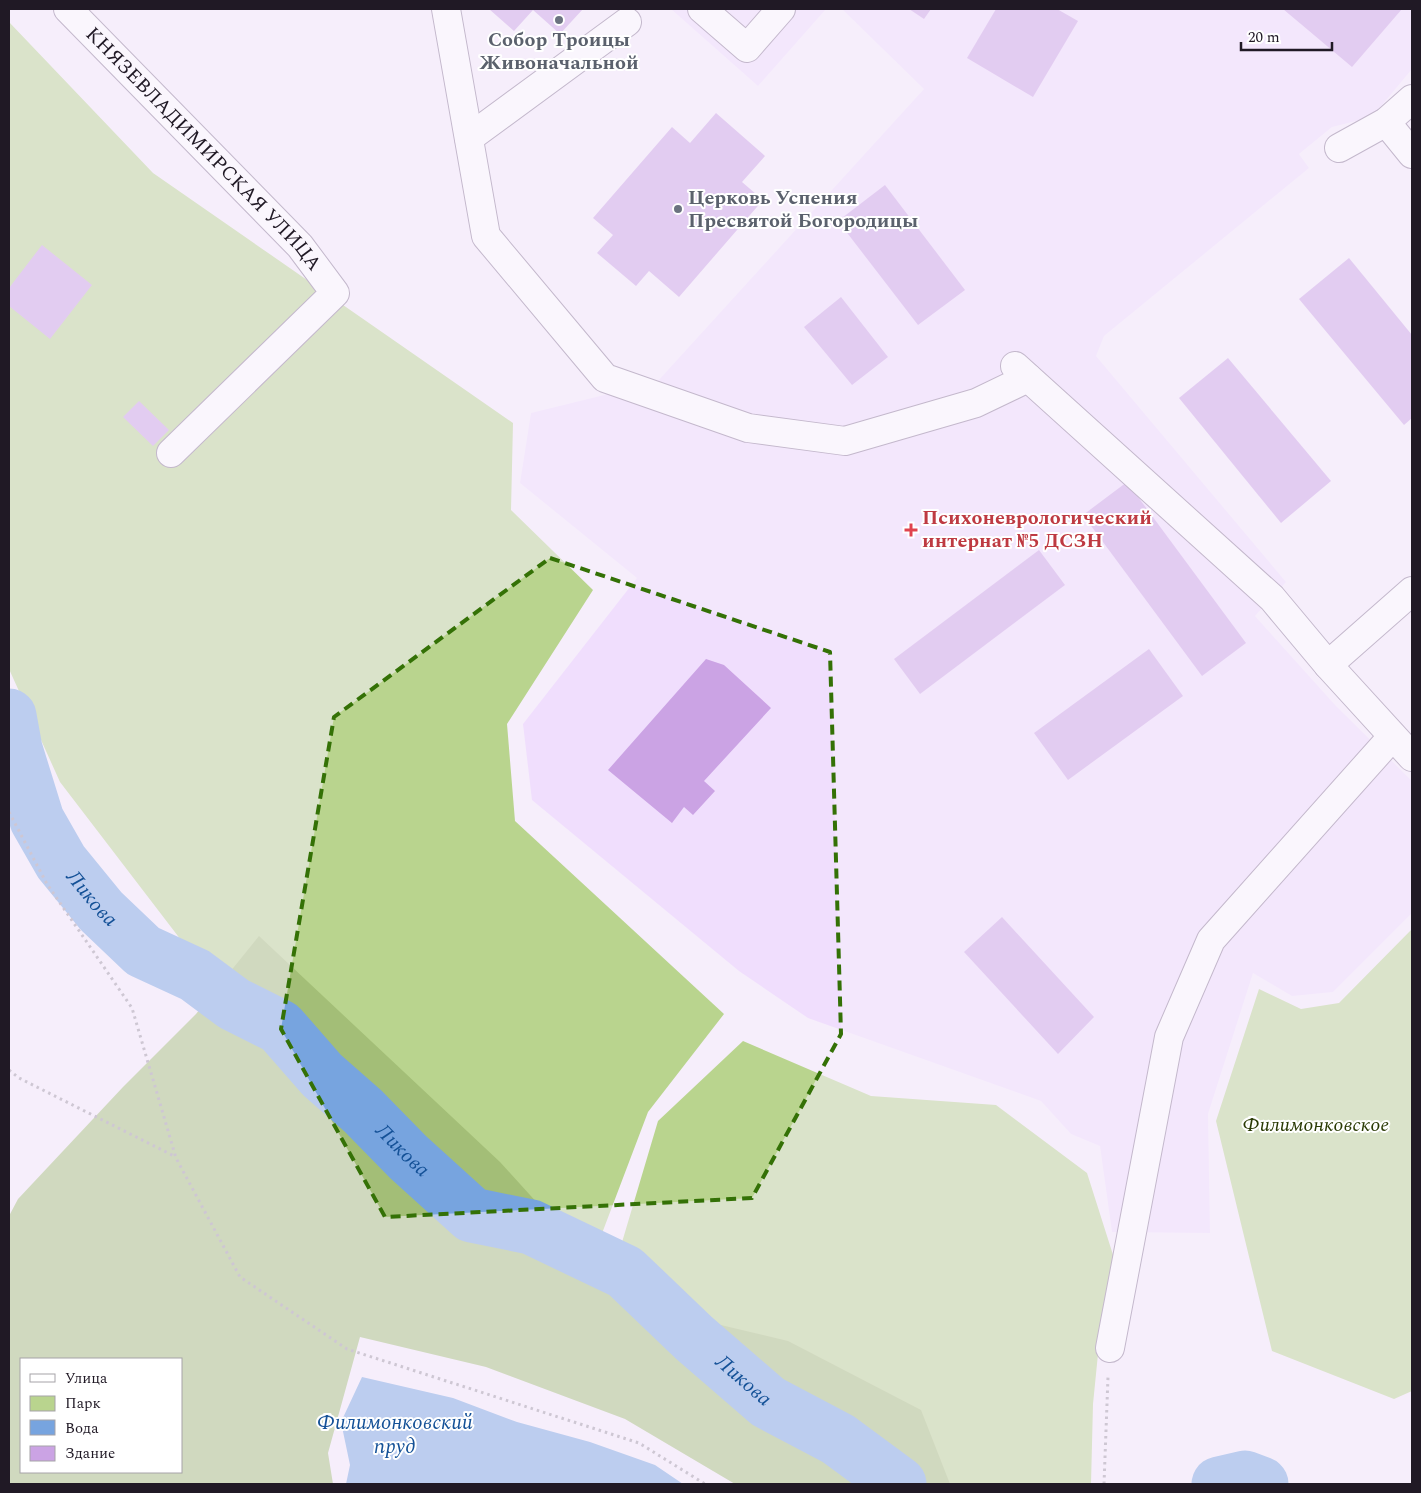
<svg xmlns="http://www.w3.org/2000/svg" width="1421" height="1493" font-family="Spectral,serif">
  <rect width="100%" height="100%" fill="#f6eefb"/>
  <g fill="#f0defd">
    <path d="M671 9H826L758 86Z"/>
    <path d="M842 9H1412V69L1372 117 1332 127 1299 154 1309 168 1104 336 1096 356 1286 582 1255 616 1336 706 1412 781V913L1333 992 1292 996 1253 973 1208 1114 1210 1233 1112 1232 1100 1146 1071 1134 1041 1101 808 1018 739 971 532 800 523 724 637 578 520 483 531 413 657 382 924 89Z"/>
  </g>
  <g fill="#b9d48e">
    <path d="M9 22 153 173 513 423 511 510 593 590 507 724 515 821 724 1014 648 1112 601 1236 479 1174 359 1059 184 944 60 782 9 669Z"/>
    <path d="M1412 929V1391L1394 1399 1272 1351 1216 1121 1259 989 1301 1009 1339 1003Z"/>
    <path d="M743 1041 871 1096 996 1105 1087 1173 1114 1258 1100 1334 1093 1404 1091 1484H927L791 1396 620 1249 658 1121Z"/>
  </g>
  <path fill="#a3be77" fill-rule="evenodd" d="M259 936 500 1162 628 1303 788 1341 921 1410 950 1484H735L625 1419 486 1367 360 1337 328 1453 333 1484H9V1216L18 1199 123 1087 196 1014ZM21 1359H181V1472H21Z"/>
  <path fill="#77a4df" d="M362 1377 453 1398 517 1422 590 1442 655 1465 683 1484H346L350 1465 341 1422Z"/>
  <g fill="none" stroke-linecap="round" stroke-linejoin="round">
    <g stroke="#77a4df" stroke-width="55">
      <path id="s1" d="M9 716 15 749 37 820 61 862 101 911 143 951 195 975 234 1004 280 1027 322 1075 363 1111 408 1157 472 1215 531 1227 625 1272 694 1338 768 1402 838 1439 899 1484"/>
      <path d="M1219 1484 1245 1478 1261 1484"/>
    </g>
  </g>
  <g fill="#cba3e4">
    <path d="M489 9H583L560 34 533 10 514 31Z"/>
    <path d="M909 9H931L924 19Z"/>
    <path d="M996 9H1057L1078 21 1033 97 967 58Z"/>
    <path d="M1283 9H1402L1352 67Z"/>
    <path d="M716 113 765 156 742 182 763 200 679 297 649 271 636 286 597 253 613 235 593 218 672 127 690 143Z"/>
    <path d="M885 185 965 290 918 325 838 221Z"/>
    <path d="M42 245 92 285 50 339 9 306V288Z"/>
    <path d="M1349 258 1412 335V418L1404 425 1299 299Z"/>
    <path d="M841 297 888 357 852 385 804 327Z"/>
    <path d="M1228 358 1331 481 1281 523 1179 398Z"/>
    <path d="M139 401 169 430 153 446 123 417Z"/>
    <path d="M1127 482 1246 643 1202 676 1083 515Z"/>
    <path d="M1039 550 1065 585 920 694 894 659Z"/>
    <path d="M1149 649 1183 696 1068 780 1034 733Z"/>
    <path d="M706 659 724 665 771 708 704 781 715 791 693 815 684 807 672 823 608 770Z"/>
    <path d="M1002 917 1094 1017 1058 1054 964 952Z"/>
  </g>
  <g fill="none" stroke-linecap="round" stroke-linejoin="round">
    <defs>
      <g id="minor">
        <path id="s2" d="M68 9 300 246 335 293 171 453"/>
        <path d="M446 9 486 236 605 378 748 428 845 441 976 403 1028 378"/>
        <path d="M702 9 747 48 781 9"/>
        <path d="M1386 122 1412 154"/>
        <path d="M469 138 627 22"/>
        <path d="M1339 148 1386 122 1412 99"/>
        <path d="M1015 366 1272 598 1328 665 1412 757"/>
        <path d="M1328 665 1412 591"/>
        <path d="M1110 1348 1169 1037 1211 940 1392 737"/>
      </g>
    </defs>
    <use href="#minor" stroke="#877693" stroke-width="30"/>
    <g stroke="#9e97a3" stroke-width="3" stroke-dasharray="2.5 4" stroke-linecap="butt">
      <path d="M9 812 47 884 132 1008 176 1158 240 1277 347 1349 639 1443 705 1484"/>
      <path d="M9 1070 19 1078 176 1157"/>
      <path d="M1104 1484 1108 1377"/>
    </g>
    <use href="#minor" stroke="#fff" stroke-width="28"/>
  </g>
  <path d="M0 0H1421V1493H0ZM550 558 830 652 841 1034 752 1198 385 1217 281 1029 334 717Z" fill="#f6eefb" fill-opacity=".55" fill-rule="evenodd"/>
  <path fill="none" stroke="#347106" stroke-width="4" stroke-dasharray="10 6" stroke-linejoin="round" d="M550 558 830 652 841 1034 752 1198 385 1217 281 1029 334 717Z"/>
  <g fill="#6b7280" stroke="#fff" stroke-width="2">
    <circle cx="559" cy="20" r="5"/>
    <circle cx="678" cy="209" r="5"/>
  </g>
  <path fill="#e0444e" stroke="#fff" stroke-width="2" d="M908.5 522.5h5v5h5v5h-5v5h-5v-5h-5v-5h5z"/>
  <g text-anchor="middle" dominant-baseline="central" stroke-width="4" stroke-linejoin="round" paint-order="stroke">
    <g font-size="20" font-weight="bold" fill="#5b616d" stroke="#fff">
      <text x="559" y="40">Собор Троицы<tspan x="559" dy="23">Живоначальной</tspan></text>
      <text x="688" y="198" text-anchor="start">Церковь Успения<tspan x="688" dy="23">Пресвятой Богородицы</tspan></text>
    </g>
    <g font-size="20" fill="#201925" stroke="#fff">
      <text stroke="none"><textPath href="#s2" startOffset="195">КНЯЗЕВЛАДИМИРСКАЯ УЛИЦА</textPath></text>
    </g>
    <g font-size="20" font-weight="bold" fill="#be3a42" stroke="#fff" text-anchor="start">
      <text x="922" y="518">Психоневрологический<tspan x="922" dy="23">интернат №5 ДСЗН</tspan></text>
    </g>
    <g font-size="20" font-style="italic" fill="#2a3a04" stroke="#fff">
      <text x="1316" y="1125">Филимонковское</text>
    </g>
    <g font-size="21" font-style="italic" fill="#145197" stroke="#fff">
      <text stroke="none"><textPath href="#s1" startOffset="204">Ликова</textPath></text>
      <text stroke="none"><textPath href="#s1" startOffset="609">Ликова</textPath></text>
      <text stroke="none"><textPath href="#s1" startOffset="1029">Ликова</textPath></text>
      <text x="395" y="1423">Филимонковский<tspan x="395" dy="24">пруд</tspan></text>
    </g>
  </g>
  <rect width="1421" height="1493" fill="none" stroke="#201925" stroke-width="20"/>
  <rect x="20" y="1358" width="162" height="115" fill="#ffffff" stroke="#a6a3a8"/>
  <rect x="30" y="1374" width="25" height="8" fill="#ffffff" stroke="#a6a3a8"/>
  <text x="65" y="1383" font-size="15" fill="#201925">Улица</text>
  <rect x="30" y="1396" width="25" height="15" fill="#b9d48e" stroke="#a6a3a8"/>
  <text x="65" y="1408" font-size="15" fill="#201925">Парк</text>
  <rect x="30" y="1420" width="25" height="15" fill="#77a4df" stroke="#a6a3a8"/>
  <text x="65" y="1433" font-size="15" fill="#201925">Вода</text>
  <rect x="30" y="1446" width="25" height="15" fill="#cba3e4" stroke="#a6a3a8"/>
  <text x="65" y="1458" font-size="15" fill="#201925">Здание</text>
  <path d="M1241 42v8h91v-8" fill="none" stroke="#201925" stroke-width="2.5"/>
  <text x="1248" y="42" font-size="15" fill="#201925" stroke="#ffffff" stroke-width="4" paint-order="stroke">20 m</text>
</svg>
